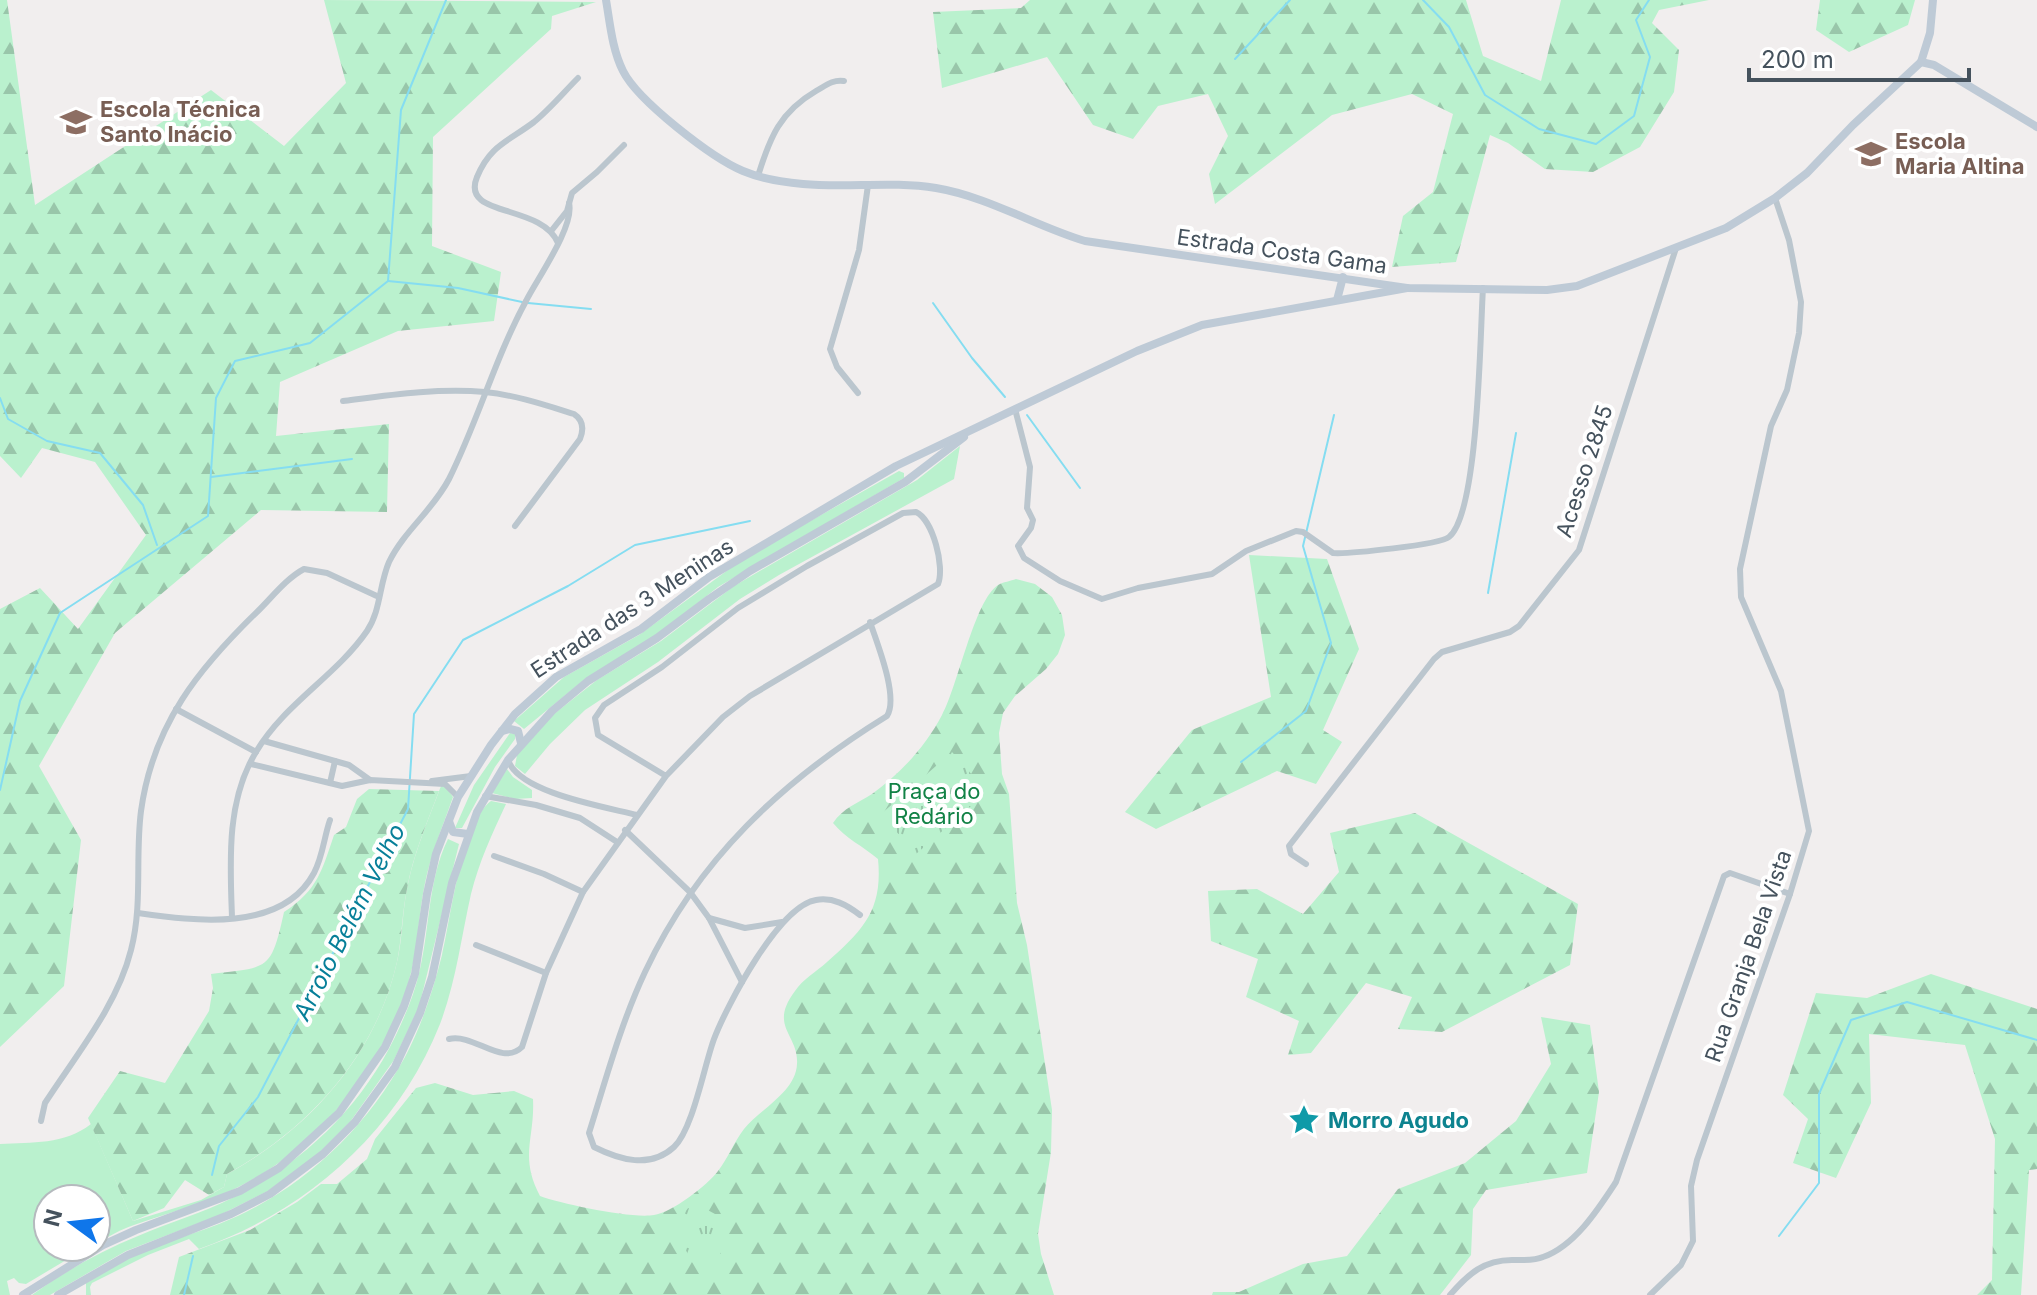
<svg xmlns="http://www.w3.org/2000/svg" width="2037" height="1295" font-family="Inter,sans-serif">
  <defs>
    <pattern id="forest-firs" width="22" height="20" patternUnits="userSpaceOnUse" patternTransform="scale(2)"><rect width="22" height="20" fill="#baf1ce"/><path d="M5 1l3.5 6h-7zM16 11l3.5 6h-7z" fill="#99c6aa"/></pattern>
    <pattern id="park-tufts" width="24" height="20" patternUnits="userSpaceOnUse" patternTransform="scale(2)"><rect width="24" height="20" fill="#baf1ce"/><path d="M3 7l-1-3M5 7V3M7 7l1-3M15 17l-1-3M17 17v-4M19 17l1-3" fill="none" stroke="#99c6aa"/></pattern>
  </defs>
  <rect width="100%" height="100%" fill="#f1eeee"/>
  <g fill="#baf1ce">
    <path d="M960 446 954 479 779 575 740 599 658 662 585 710 550 744 525 774 515 766 517 755 554 714 597 680 661 641 734 586 917 480Z"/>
    <path d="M899 471 904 473V478L718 587 661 632 585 679 524 729 514 721 564 677 639 635 743 559Z"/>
    <path d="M510 733 515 734V739L495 767 462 828H455L474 785Z"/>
    <path d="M507 769 513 777 532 790V798L515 799 492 793Z"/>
    <path d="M441 786 446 787 453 797C443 826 431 853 425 883 418 917 418 951 408 984 383 1064 322 1143 248 1182 212 1202 173 1211 134 1225 121 1229 109 1237 96 1243V1199H48V1247H88L26 1284 19 1283 14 1278 7 1281 10 1295H0V1144C32 1142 64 1145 91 1124L133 1221 201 1200 224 1187 227 1174C309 1130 376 1055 397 962 403 937 402 910 408 884 415 850 429 818 441 786Z"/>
    <path d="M491 801 506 804C492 834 479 862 471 894 461 938 456 982 440 1024 397 1132 307 1211 199 1249L189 1239 148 1255 92 1283 90 1287 91 1295H86V1283C125 1253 174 1241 219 1224 298 1193 364 1132 405 1057 422 1025 433 990 442 955 451 919 461 823 491 801Z"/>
    <path d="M448 839 459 844 419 1007 394 1060 350 1122 318 1154 268 1191 220 1215 126 1251 50 1295H32C65 1271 101 1251 138 1236 170 1222 203 1213 234 1197 303 1163 361 1107 395 1037 405 1016 415 993 420 969 430 926 428 880 448 839Z"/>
  </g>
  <g fill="url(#forest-firs)">
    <path d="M0 0H7L35 205 211 90 284 146 346 83 324 0 596 2 552 16 551 29 433 137 432 246 501 272 494 321 398 331 280 382 276 436 389 424 387 512 261 510 115 633 39 766 81 840 64 986 0 1047V609L40 588 78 629 146 535 95 462 42 448 21 478 0 456Z"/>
    <path d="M1030 0H1466L1483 56 1541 81 1561 0H1709L1659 10 1652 23 1679 50 1674 92 1640 147 1593 172 1545 169 1508 143 1490 135 1456 262 1392 267 1403 216 1433 192 1453 114 1412 94 1332 115 1215 204 1209 174 1228 136 1208 94 1158 106 1133 139 1093 125 1047 57 942 88 933 12 1021 8Z"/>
    <path d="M1820 0H1915L1908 25 1849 52 1816 30Z"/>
    <path d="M1249 555 1327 559 1359 649 1323 730 1342 742 1316 784 1277 771 1156 829 1125 812 1192 730 1271 697Z"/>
    <path d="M1016 579 1035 584 1052 597 1062 615 1065 635 1058 654 1046 669 1015 696 1003 713 999 733 1002 774 1009 794 1017 903 1027 945 1052 1110 1051 1152 1038 1234 1041 1254 1054 1295H170L179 1257 250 1230 297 1202 321 1184H337L367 1159 375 1139 416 1088 435 1083 473 1095 514 1091 533 1099C535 1139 519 1156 540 1196 562 1204 632 1219 654 1215 671 1213 708 1185 718 1171 728 1158 734 1142 744 1129 759 1110 796 1092 797 1064 799 1034 768 1027 795 991 803 979 816 972 827 962 863 930 883 910 878 859 863 846 846 839 833 823 843 808 858 803 872 794 900 774 926 746 942 715 958 686 974 601 998 585 1003 582 1011 581 1016 579Z"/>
    <path d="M369 789 439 791C427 823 413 855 407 889 402 913 402 938 397 962 376 1055 309 1129 227 1174L224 1187 209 1195 185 1180 164 1208 133 1221 88 1118 120 1071 165 1083 209 1011 213 988 211 974C268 967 271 972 284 912 318 890 322 870 334 835L346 827 357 799Z"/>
    <path d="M1415 813 1578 904 1570 965 1442 1032 1398 1029 1412 997 1366 983 1311 1053 1288 1055 1299 1021 1246 997 1258 959 1211 941 1208 891 1257 889 1303 914 1339 872 1330 833Z"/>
    <path d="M1931 974 2037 1009V1169L2029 1170 2021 1295H1977L1992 1280 1995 1139 1965 1045 1869 1034 1871 1103 1836 1178 1793 1163 1808 1119 1783 1095 1816 993 1867 998Z"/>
    <path d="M1541 1017 1590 1025 1599 1092 1587 1173 1486 1190 1473 1209 1471 1255 1440 1295H1212L1213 1292H1239L1303 1264 1347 1256 1398 1189 1465 1163 1516 1121 1551 1064Z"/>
  </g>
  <g fill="url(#park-tufts)">
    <path d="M952 752 987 792 916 854 881 814Z"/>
    <path d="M693 1202 726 1220 719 1262 693 1263 673 1227Z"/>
  </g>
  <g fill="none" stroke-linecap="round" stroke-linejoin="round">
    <g stroke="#85ddf1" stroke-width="2">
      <path d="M1423 0 1449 27 1485 95 1539 129 1596 144 1634 116 1650 57 1636 20 1649 0"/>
      <path d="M1235 59 1290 0"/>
      <path d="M388 281 458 288 522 302"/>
      <path d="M528 303 591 309"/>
      <path d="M933 303 972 358 1005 397"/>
      <path d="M0 398 8 419 47 441 100 453 143 505 157 545"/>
      <path d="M1027 415 1080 488"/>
      <path d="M211 477 352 459"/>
      <path d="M1488 593 1516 433"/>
      <path d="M1241 762 1306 711 1331 643 1303 546 1334 415"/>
      <path d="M0 790 20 701 60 613 208 516 216 398 235 361 310 343 388 281 401 110 446 0"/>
      <path d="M212 1175 219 1146 258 1097 408 809 414 714 463 640 568 586 635 545 750 521"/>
      <path d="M1779 1236 1819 1183V1094L1851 1020 1907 1002 2037 1040"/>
      <path d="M184 1295 193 1256"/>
    </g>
    <g stroke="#bbc6ce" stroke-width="6">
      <path d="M758 176C770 137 780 112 816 91 825 86 833 79 844 81"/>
      <path d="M552 230 567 211 572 193 597 172 624 145"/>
      <path d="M558 243C541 203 460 218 477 177 490 145 509 141 534 122 550 109 564 92 578 78"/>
      <path d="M858 393 837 367 830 349 859 250 868 185"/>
      <path d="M343 401C390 395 437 388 485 392 515 395 545 405 574 414 583 420 584 429 580 439L515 526"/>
      <path d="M1015 409 1030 467 1027 508 1033 520 1031 528 1018 546 1024 558 1060 581 1102 599 1138 588 1212 574 1246 551 1296 531 1303 532 1333 553C1349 554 1439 545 1449 537 1479 513 1480 332 1483 288"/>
      <path d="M176 709 256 752"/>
      <path d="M264 741 349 765 370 780"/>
      <path d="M508 760C519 793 606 807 637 815"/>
      <path d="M251 764 342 786 370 780 445 784 458 797"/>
      <path d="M432 781 471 776"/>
      <path d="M330 783 335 761"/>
      <path d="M485 796 536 805 580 818 617 842"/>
      <path d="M625 830 690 892 709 918 742 982"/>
      <path d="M494 856 544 874 583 892"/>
      <path d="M1306 864 1291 854 1289 846 1434 659 1442 652 1510 632 1519 626 1579 550 1676 248"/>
      <path d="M138 913C194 921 282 933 314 873 323 856 324 837 330 820"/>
      <path d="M860 915C847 905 833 897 816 900 779 906 727 1005 714 1039 704 1066 693 1129 674 1147 650 1169 620 1160 594 1147L589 1133C606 1079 621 1023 645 972 698 859 782 781 887 716 899 697 877 643 870 622"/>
      <path d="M232 917C230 862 226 801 256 752 284 704 336 676 367 631 381 610 379 585 389 562 404 531 433 510 449 479 478 421 495 358 526 301 537 279 575 226 569 203"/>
      <path d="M709 918 745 928 782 922"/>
      <path d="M476 945 546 973"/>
      <path d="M449 1039C474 1033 502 1067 522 1047L546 973 583 892 666 776 723 717 750 696 938 584C945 567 933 520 916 512L903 513 807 566 738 608 662 667 604 705 595 718 598 735 666 776"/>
      <path d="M41 1121 45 1103C76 1055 117 1006 131 950 143 904 135 857 141 811 153 724 199 668 259 610 273 596 287 578 304 569L327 573 379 597"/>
      <path d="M1450 1295C1468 1274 1484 1260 1512 1260 1523 1260 1534 1261 1543 1257 1575 1246 1599 1208 1616 1182L1724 876 1730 873 1790 894"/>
      <path d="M1650 1295 1681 1265 1693 1241 1691 1186 1697 1160 1790 894 1809 831 1781 691 1741 597 1740 569 1771 426 1787 390 1799 333 1801 302 1789 240 1775 198"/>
    </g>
    <g stroke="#becad6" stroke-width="8">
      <path d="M606 0C610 23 612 49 623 71 638 101 712 158 743 171 762 179 782 182 803 184 847 188 892 181 936 188 989 197 1035 226 1085 241L1407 288 1547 290 1577 286 1726 228 1775 198 1807 173 1853 125 1921 62 1930 33 1933 0"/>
      <path d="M1921 62 1934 65 2037 127"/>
      <path d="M1337 300 1343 277"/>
      <path d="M502 731 510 729 518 731 521 743"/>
      <path d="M449 821 453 832 468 834"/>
      <path d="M23 1295 103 1245 136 1230 240 1191 279 1168 339 1113 385 1047 404 1006 415 974 427 894 436 854 458 797 491 745 515 714 556 677 641 629 709 577 896 466 1137 351 1202 325 1407 288"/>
      <path d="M58 1295 128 1255 231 1214 270 1194 323 1154 355 1122 395 1067 420 1013 432 977 452 883 477 812 508 760 552 711 588 681 657 638 709 599 750 571 905 482 964 437"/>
    </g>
  </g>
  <defs>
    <symbol id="school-bare" viewBox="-9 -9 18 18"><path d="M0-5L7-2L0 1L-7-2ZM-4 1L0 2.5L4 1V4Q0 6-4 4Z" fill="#8d6e63" stroke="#fff" stroke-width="2.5" paint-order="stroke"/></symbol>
    <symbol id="sight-bare" viewBox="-9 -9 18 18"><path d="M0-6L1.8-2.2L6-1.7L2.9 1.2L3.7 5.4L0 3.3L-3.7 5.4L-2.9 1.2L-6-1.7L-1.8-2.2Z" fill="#0f9aa8" stroke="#fff" stroke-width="2.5" paint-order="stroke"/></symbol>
  </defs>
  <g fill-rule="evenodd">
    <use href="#school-bare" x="54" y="100" width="44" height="44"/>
    <use href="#school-bare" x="1849" y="132" width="44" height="44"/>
    <use href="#sight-bare" x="1282" y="1098" width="44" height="44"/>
  </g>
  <g text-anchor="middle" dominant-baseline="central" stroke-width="8" stroke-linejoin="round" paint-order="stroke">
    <g font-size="22" font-weight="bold" fill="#785e54" stroke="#fff" text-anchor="start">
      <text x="100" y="109">Escola Técnica<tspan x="100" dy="25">Santo Inácio</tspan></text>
      <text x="1895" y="141">Escola<tspan x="1895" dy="25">Maria Altina</tspan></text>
    </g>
    <g font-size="22" fill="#45525d" stroke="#fff">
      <text transform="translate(1282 251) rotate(8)">Estrada Costa Gama</text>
      <text transform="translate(1584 471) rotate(-72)">Acesso 2845</text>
      <text transform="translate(632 608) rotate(-33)">Estrada das 3 Meninas</text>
      <text transform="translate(1748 956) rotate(-71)">Rua Granja Bela Vista</text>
    </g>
    <g font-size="22" fill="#128246" stroke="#fff">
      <text x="934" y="791">Praça do<tspan x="934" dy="25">Redário</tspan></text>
    </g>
    <g font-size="22" font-weight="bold" fill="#0d838f" stroke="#fff" text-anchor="start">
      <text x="1328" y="1120">Morro Agudo</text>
    </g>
    <g font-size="24" font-style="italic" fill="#077f99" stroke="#fff">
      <text transform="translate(349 922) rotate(-63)">Arroio Belém Velho</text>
    </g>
  </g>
  <g transform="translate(72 1223) rotate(285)"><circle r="38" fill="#ffffff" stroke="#b5babe" stroke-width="2"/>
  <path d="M0-6L14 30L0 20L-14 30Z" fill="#0f76ea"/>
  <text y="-12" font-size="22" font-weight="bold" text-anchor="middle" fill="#45525d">N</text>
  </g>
  <path d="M1749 68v12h220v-12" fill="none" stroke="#45525d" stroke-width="4"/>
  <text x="1761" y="68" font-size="24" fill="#45525d" stroke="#ffffff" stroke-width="6" paint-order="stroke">200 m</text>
</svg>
